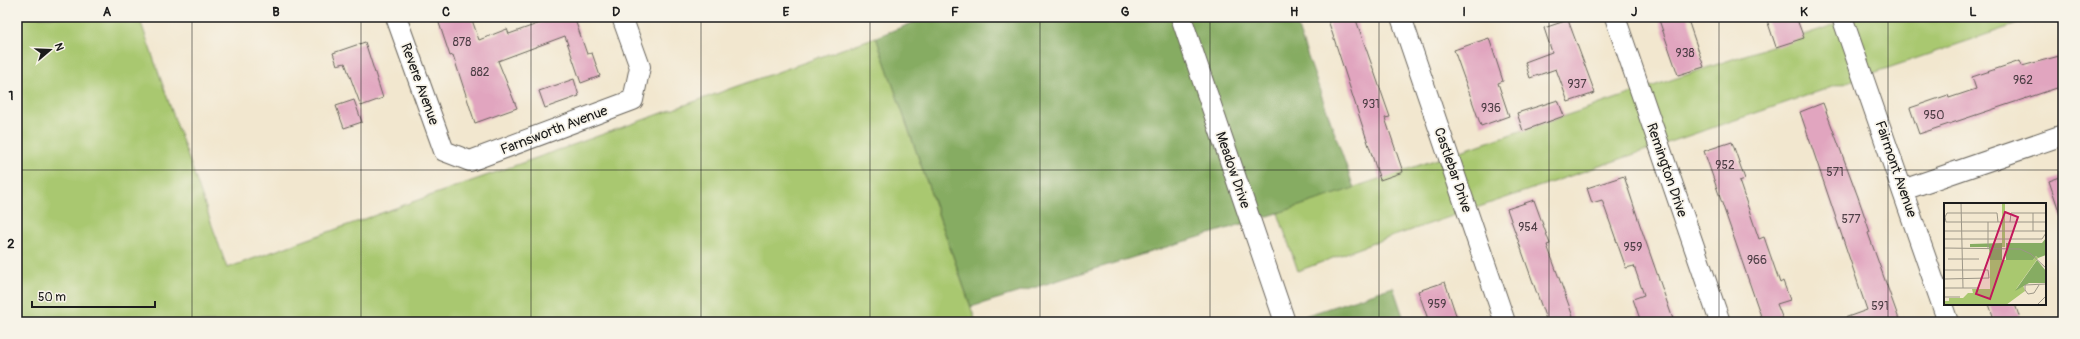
<svg xmlns="http://www.w3.org/2000/svg" width="2080" height="339" font-family="Pangolin,sans-serif">
  <rect width="100%" height="100%" fill="#f7f3e8"/>
  <filter id="ink" filterUnits="userSpaceOnUse"><feTurbulence type="fractalNoise" baseFrequency=".025" numOctaves="2"/><feDisplacementMap in="SourceGraphic" scale="8" xChannelSelector="R" yChannelSelector="G"/><feConvolveMatrix kernelMatrix="1 2 1 2 8 2 1 2 1" color-interpolation-filters="sRGB"/></filter>
  <filter id="wash" filterUnits="userSpaceOnUse"><feTurbulence type="fractalNoise" baseFrequency=".012" numOctaves="4" result="noise"/><feDisplacementMap in="SourceGraphic" scale="16" xChannelSelector="R" yChannelSelector="G"/><feGaussianBlur stdDeviation="0.9" result="paint"/><feColorMatrix in="noise" values="0 0 0 0 0 0 0 0 0 0 0 0 0 0 0 0 0 1.4 0 .05"/><feComposite in="paint" operator="in"/></filter>
  <g filter="url(#wash)">
    <rect width="100%" height="100%" fill="#f2e7cf"/>
    <g fill="#a9c86f" stroke="#627246">
      <path d="M17 17H139L227 268 876 37 976 322H17Z"/>
      <path d="M1857 17H2038L1376 242 1298 271 1278 213Z"/>
    </g>
    <g fill="#86ac62" stroke="#51643f">
      <path d="M928 17H1294L1354 188 1278 213 971 307 876 37Z"/>
      <path d="M1393 287 1405 322H1286Z"/>
    </g>
    <g id="blocks">
      <g fill="#e1a5bf">
        <path d="M437 17H471L479 40 507 29 509 34 557 17H574L587 54 592 53 600 76 581 83 565 36 498 61 517 108 475 123 453 55 450 56Z"/>
        <path d="M1327 17H1355L1390 117 1385 118 1403 172 1380 180Z"/>
        <path d="M1658 17H1687L1704 67 1678 75Z"/>
        <path d="M1766 17H1796L1804 38 1776 47Z"/>
        <path d="M1568 20 1595 93 1568 102 1556 69 1530 78 1525 62 1552 52 1544 28Z"/>
        <path d="M1489 38 1503 81 1498 83 1509 116 1481 126 1454 50Z"/>
        <path d="M365 42 383 98 361 106 345 63 337 65 333 53Z"/>
        <path d="M2063 55V86L1919 134 1910 108 1948 95 1949 98 1976 89 1972 77 2020 61 2022 66Z"/>
        <path d="M574 79 579 96 545 108 539 91Z"/>
        <path d="M354 100 362 122 344 128 336 106Z"/>
        <path d="M1558 100 1564 116 1523 131 1517 113Z"/>
        <path d="M1823 103 1858 197 1870 232 1868 233 1900 322H1840L1839 320 1867 310 1800 112Z"/>
        <path d="M1732 142 1745 179 1739 181 1759 239 1764 237 1780 283 1783 281 1790 300 1777 304 1784 322H1763L1704 151Z"/>
        <path d="M1624 176 1640 225 1674 322H1641L1633 299 1644 295 1634 266 1626 268 1602 200 1592 203 1587 188Z"/>
        <path d="M2063 176V217H2061L2049 181Z"/>
        <path d="M1534 200 1550 244 1547 245 1575 322H1547L1507 209Z"/>
        <path d="M1445 282 1457 318 1444 322H1429L1418 291Z"/>
        <path d="M1989 304H2015L2021 322H1995Z"/>
      </g>
    </g>
  </g>
  <g filter="url(#ink)">
    <use href="#blocks" fill-opacity="0" stroke="#67635b" stroke-width="1"/>
    <g fill="none" stroke-linecap="round" stroke-linejoin="round">
      <defs>
        <g id="minor">
          <path d="M396 17 444 151 470 161 633 100 640 67 622 17"/>
          <path d="M1181 17 1285 322"/>
          <path d="M1401 17 1505 322"/>
          <path d="M1615 17 1720 322"/>
          <path d="M1842 17 1948 322"/>
          <path d="M1903 190 2063 135"/>
        </g>
      </defs>
      <use href="#minor" stroke="#67635b" stroke-width="22"/>
      <use href="#minor" stroke="#fff" stroke-width="20"/>
    </g>
  </g>
  <path fill="none" stroke="#1c1c1c" stroke-width="1" stroke-opacity="0.55" d="M192 17V322M361 17V322M531 17V322M701 17V322M870 17V322M1040 17V322M1210 17V322M1379 17V322M1549 17V322M1719 17V322M1888 17V322M17 170H2063"/>
  <g text-anchor="middle" dominant-baseline="central" stroke-width="3.5" stroke-linejoin="round" paint-order="stroke">
    <g font-size="12" fill="#4d3e45">
      <text x="462" y="42">878</text>
      <text x="1685" y="53">938</text>
      <text x="480" y="72">882</text>
      <text x="2023" y="80">962</text>
      <text x="1577" y="84">937</text>
      <text x="1371" y="104">931</text>
      <text x="1491" y="108">936</text>
      <text x="1934" y="115">950</text>
      <text x="1725" y="165">952</text>
      <text x="1835" y="172">571</text>
      <text x="1851" y="219">577</text>
      <text x="1528" y="227">954</text>
      <text x="1633" y="247">959</text>
      <text x="1757" y="260">966</text>
      <text x="1437" y="304">959</text>
      <text x="1880" y="306">591</text>
    </g>
    <g font-size="14" fill="#1c1c1c" stroke="#f7f3e8">
      <text transform="translate(420 84) rotate(70)">Revere Avenue</text>
      <text transform="translate(554 130) rotate(-21)">Farnsworth Avenue</text>
      <text transform="translate(1896 169) rotate(71)">Fairmont Avenue</text>
      <text transform="translate(1233 170) rotate(71)">Meadow Drive</text>
      <text transform="translate(1453 170) rotate(71)">Castlebar Drive</text>
      <text transform="translate(1667 170) rotate(71)">Remington Drive</text>
    </g>
  </g>
  <g transform="translate(1944 203)">
    <rect width="102" height="102" fill="#f2e7cf"/>
    <path d="M58 0H61V44H58ZM92 53 94 55 72 86 79 82 81 88 62 102H0V98H5V95H19L24 90H29L28 86H46V57H89Z" fill="#a9c86f"/>
    <path d="M102 35V52L94 55 92 53 89 57H62V40H98ZM58 40V57H46L45 44H26V41ZM93 57 102 68V80H85L71 88Z" fill="#86ac62"/>
    <path fill="none" stroke="#9c9687" stroke-width="1" d="M17 0 19 85M89 10V28M1 14 2 19H102M1 14 3 10H53L54 19M44 19V45M66 19 67 10H102M0 28H102M0 36H98L102 30M0 45 76 46 87 51 102 65M4 56H35M0 67H44L45 75 0 76M95 82 90 90 84 91 81 87V82L102 81M0 85H34M0 94H16M93 102 102 93"/>
    <path fill="#c2185b" fill-opacity="0.15" stroke="#c2185b" stroke-width="2" d="M61 9 74 14 46 96 32 91Z"/>
    <rect width="102" height="102" fill="none" stroke="#1c1c1c" stroke-width="2"/>
  </g>
  <rect width="2080" height="339" fill="none" stroke="#f7f3e8" stroke-width="44"/>
  <g transform="translate(50 50) rotate(71)" stroke="#f7f3e8" stroke-width="3" paint-order="stroke">
  <path d="M0-3L7 15L0 10L-7 15Z" fill="#1c1c1c"/>
  <text y="-6" font-size="11" font-weight="bold" text-anchor="middle" fill="#1c1c1c">N</text>
  </g>
  <path d="M32 301v6h123v-6" fill="none" stroke="#1c1c1c" stroke-width="2"/>
  <text x="38" y="301" font-size="12" fill="#1c1c1c" stroke="#f7f3e8" stroke-width="3" paint-order="stroke">50 m</text>
  <rect x="22" y="22" width="2036" height="295" fill="none" stroke="#1c1c1c" stroke-width="1.5"/>
  <g font-size="13" text-anchor="middle" font-weight="bold" fill="#1c1c1c">
    <text x="107" y="16">A</text>
    <text x="276" y="16">B</text>
    <text x="446" y="16">C</text>
    <text x="616" y="16">D</text>
    <text x="786" y="16">E</text>
    <text x="955" y="16">F</text>
    <text x="1125" y="16">G</text>
    <text x="1294" y="16">H</text>
    <text x="1464" y="16">I</text>
    <text x="1634" y="16">J</text>
    <text x="1804" y="16">K</text>
    <text x="1973" y="16">L</text>
    <text x="11" y="100">1</text>
    <text x="11" y="248">2</text>
  </g>
</svg>
